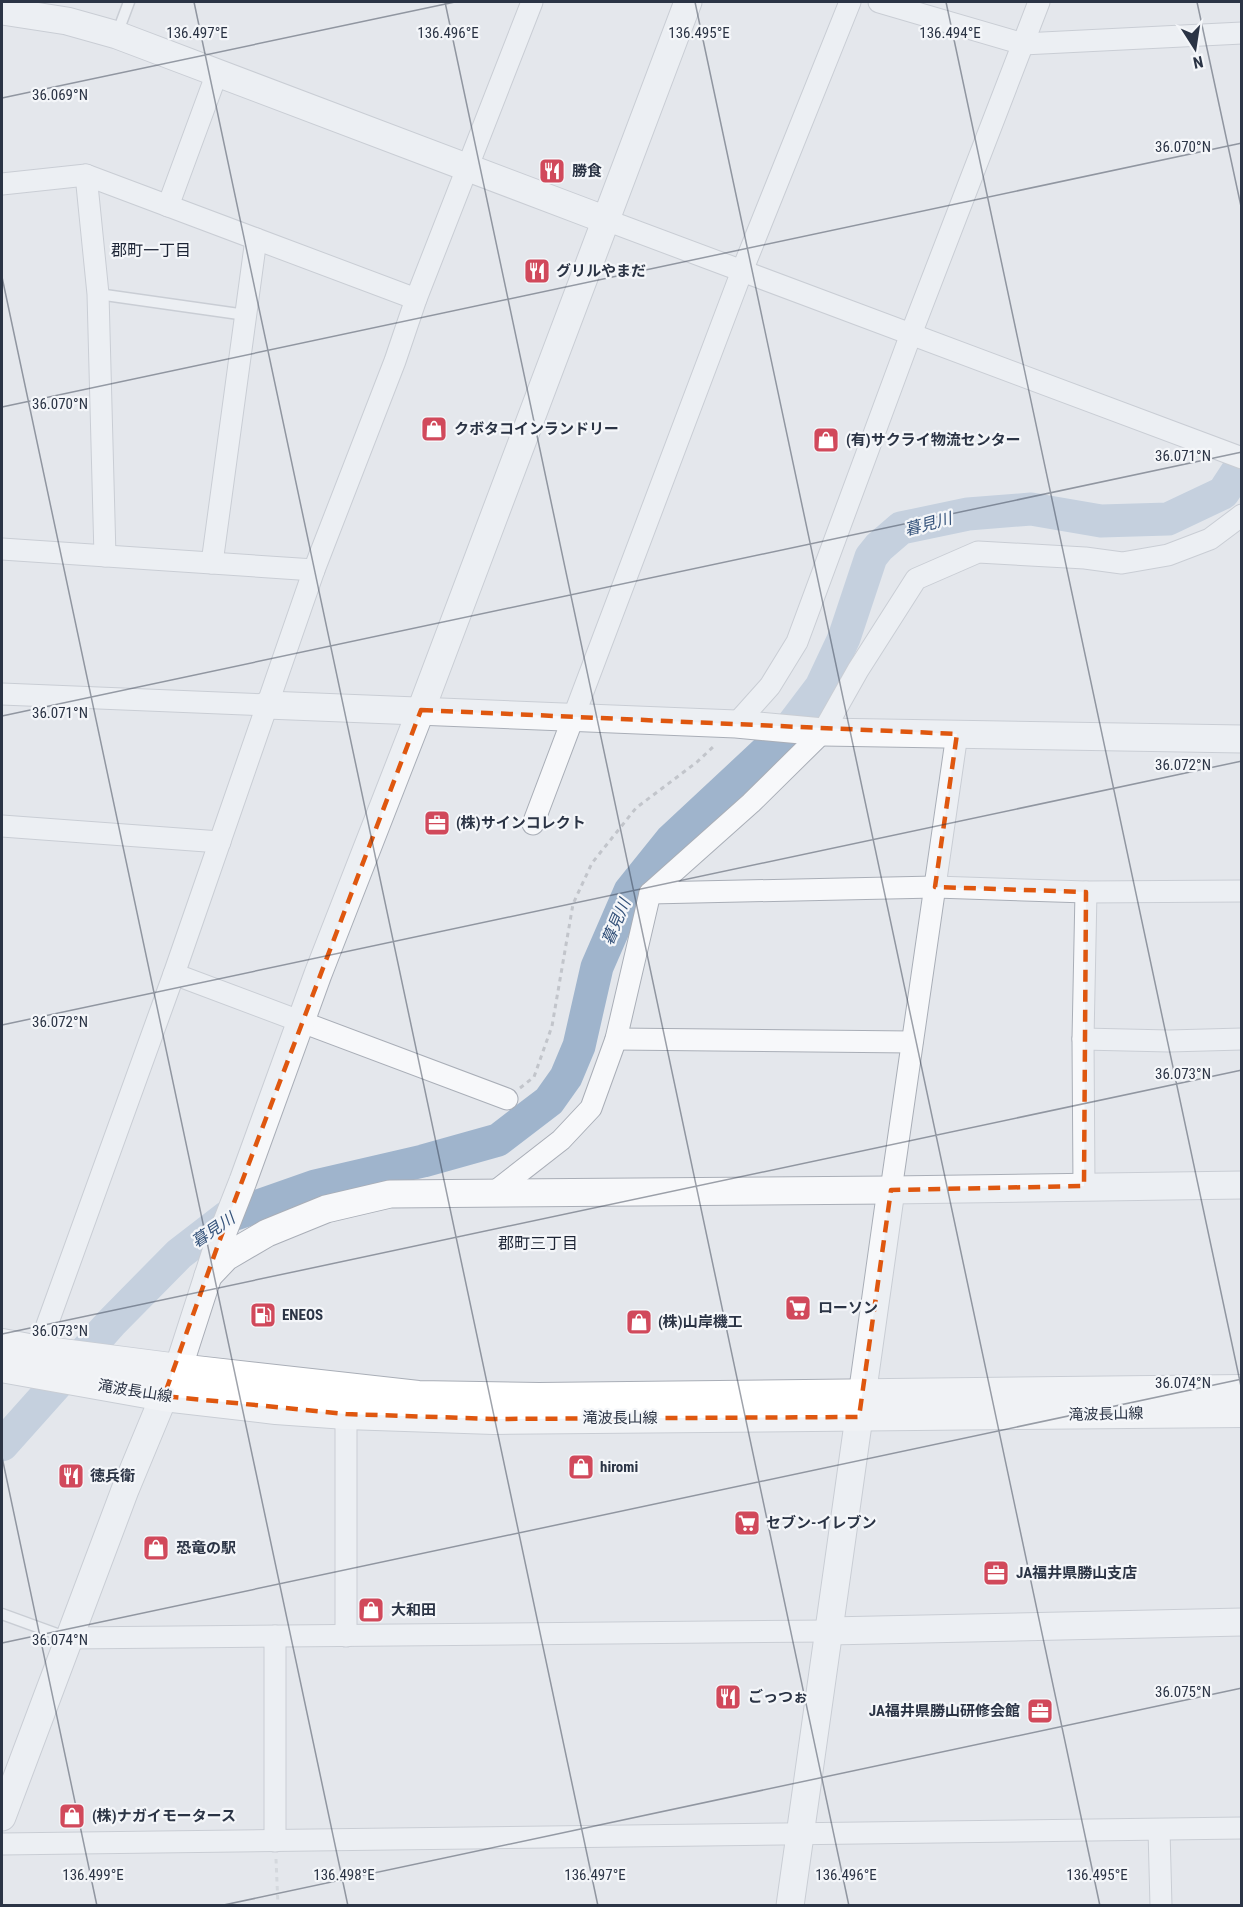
<svg xmlns="http://www.w3.org/2000/svg" width="1243" height="1907" font-family="'Roboto Condensed','Noto Sans JP',sans-serif">
  <rect width="100%" height="100%" fill="#e4e7ec"/>
  <g fill="none" stroke-linecap="round" stroke-linejoin="round">
    <path stroke="#9fb4cc" stroke-width="33" d="M2 1445 111 1323 179 1254 227 1217 315 1186 423 1161 498 1140 549 1101 566 1077 579 1046 597 967 630 891 671 840 787 732 821 687 844 638 871 557 879 547 901 528 968 514 1031 509 1101 521 1168 519 1223 493 1242 464"/>
    <defs>
      <g id="service">
        <path d="M117 34 129 2"/>
        <path d="M98 294 246 315"/>
        <path d="M2 1614 68 1638"/>
      </g>
      <g id="minor">
        <path d="M879 2 1023 44 1242 33"/>
        <path d="M86 175 98 294 105 556"/>
        <path d="M2 184 86 175 416 299"/>
        <path d="M168 206 217 73"/>
        <path d="M606 220 1242 458"/>
        <path d="M2 549 314 570"/>
        <path d="M212 563 256 239"/>
        <path d="M2 694 267 705"/>
        <path d="M736 724 770 686 797 642 911 334 1039 2"/>
        <path d="M533 824 742 271 850 2"/>
        <path d="M2 826 220 842"/>
        <path d="M650 893 935 887 1086 892 1242 891"/>
        <path d="M174 974 507 1099"/>
        <path d="M616 1039 912 1042"/>
        <path d="M1083 1039 1169 1041 1242 1039"/>
        <path d="M1084 1186 1083 1039 1086 892"/>
        <path d="M891 1190 957 734"/>
        <path d="M493 1193 561 1140 591 1108 616 1039 650 893 751 803 823 732 858 670 916 579 978 552 1085 558 1122 563 1168 555 1210 539 1242 515"/>
        <path d="M36 1362 43 1336 174 974 314 570 395 361 416 299 532 2"/>
        <path d="M275 1636V1841"/>
        <path d="M346 1636V1414"/>
        <path d="M69 1638 829 1631"/>
        <path d="M1159 1830 1161 1906"/>
        <path d="M2 1844 1242 1828"/>
      </g>
      <g id="tertiary">
        <path d="M2 11 67 21 117 35 606 220"/>
        <path d="M267 705 736 724 823 732 1242 739"/>
        <path d="M208 1276 226 1257 267 1233 326 1209 390 1194 891 1190 1242 1185"/>
        <path d="M829 1631 1242 1622"/>
        <path d="M2 1817 125 1490 164 1396 178 1369 219 1242 243 1181 318 974 421 710 688 2"/>
        <path d="M790 1906 891 1190"/>
      </g>
      <g id="secondary">
        <path d="M2 1344 39 1351 178 1369 418 1396 539 1398 1242 1390"/>
        <path d="M2 1367 164 1396 276 1409 346 1414 494 1419 1242 1412"/>
      </g>
    </defs>
    <use href="#service" stroke="#a9aeb7" stroke-width="13"/>
    <use href="#minor" stroke="#a9aeb7" stroke-width="23"/>
    <use href="#tertiary" stroke="#a9aeb7" stroke-width="29"/>
    <use href="#secondary" stroke="#a9aeb7" stroke-width="32"/>
    <g stroke="#c2c5cb" stroke-width="3" stroke-dasharray="4.5 4.5" stroke-linecap="butt">
      <path d="M520 1088 534 1077 552 1026 573 904 592 863 636 808 697 762 714 746"/>
      <path d="M276 1859 278 1906"/>
    </g>
    <use href="#service" stroke="#f7f8fa" stroke-width="10"/>
    <use href="#minor" stroke="#f7f8fa" stroke-width="21"/>
    <use href="#tertiary" stroke="#f7f8fa" stroke-width="27"/>
    <use href="#secondary" stroke="#fff" stroke-width="30"/>
  </g>
  <path d="M0 0H1243V1907H0ZM421 710 957 734 935 887 1086 892 1084 1186 891 1190 859 1417 494 1419 346 1414 164 1396 219 1242Z" fill="#e4e7ec" fill-opacity=".55" fill-rule="evenodd"/>
  <path fill="none" stroke="#df570f" stroke-width="4.5" stroke-dasharray="12 8" stroke-linejoin="round" d="M421 710 957 734 935 887 1086 892 1084 1186 891 1190 859 1417 494 1419 346 1414 164 1396 219 1242Z"/>
  <path fill="none" stroke="#2b3445" stroke-width="1.5" stroke-opacity="0.45" d="M194 2 598 1906M445 2 849 1906M695 2 1100 1906M946 2 1242 1391M1197 2 1242 211M2 98 455 2M2 277 348 1906M2 407 1242 143M2 716 1242 452M2 1025 1242 761M2 1334 1242 1070M2 1457 97 1906M2 1643 1242 1379M219 1906 1242 1688"/>
  <defs>
    <symbol id="restaurant-square" viewBox="-11 -11 22 22"><rect x="-9" y="-9" width="18" height="18" rx="4" fill="#d1495b" stroke="#f4f6f9"/><path d="M-5-6h1v4h1v-4h1v4h1v-4h1v5L-1.5 .5V6h-2V.5L-5-1ZM5-6V6H3V1.5H1.5Q1.5-4 5-6Z" fill="#fff"/></symbol>
    <symbol id="shop-square" viewBox="-11 -11 22 22"><rect x="-9" y="-9" width="18" height="18" rx="4" fill="#d1495b" stroke="#f4f6f9"/><path d="M-5-2.5h2.3a2.7 3.5 0 0 1 5.4 0H5L5.5 6h-11ZM-1.5-2.5h3a1.5 2.3 0 0 0-3 0Z" fill="#fff"/></symbol>
    <symbol id="office-square" viewBox="-11 -11 22 22"><rect x="-9" y="-9" width="18" height="18" rx="4" fill="#d1495b" stroke="#f4f6f9"/><path d="M-6-3h4V-5.5h4V-3h4V5H-6ZM-1-4.5V-3h2v-1.5ZM-6 0V1H6V0Z" fill="#fff"/></symbol>
    <symbol id="supermarket-square" viewBox="-11 -11 22 22"><rect x="-9" y="-9" width="18" height="18" rx="4" fill="#d1495b" stroke="#f4f6f9"/><path d="M-6-5.5h2.5l.6 2H6L4.5 2H-2.5L-4.4-4H-6ZM-1.5 3.2a1.3 1.3 0 1 0 .1 0ZM3 3.2a1.3 1.3 0 1 0 .1 0Z" fill="#fff"/></symbol>
    <symbol id="fuel-square" viewBox="-11 -11 22 22"><rect x="-9" y="-9" width="18" height="18" rx="4" fill="#d1495b" stroke="#f4f6f9"/><path d="M-5.5-6h7V0h2V4h1.3V-2.5L3-4.5l.8-.8L6-3V5H2.5V1h-1V6h-7ZM-4.2-4.7v3.2H.2V-4.7Z" fill="#fff"/></symbol>
  </defs>
  <g fill-rule="evenodd">
    <use href="#restaurant-square" x="537" y="156" width="30" height="30"/>
    <use href="#restaurant-square" x="522" y="256" width="30" height="30"/>
    <use href="#shop-square" x="419" y="414" width="30" height="30"/>
    <use href="#shop-square" x="811" y="425" width="30" height="30"/>
    <use href="#office-square" x="422" y="808" width="30" height="30"/>
    <use href="#supermarket-square" x="783" y="1293" width="30" height="30"/>
    <use href="#fuel-square" x="248" y="1300" width="30" height="30"/>
    <use href="#shop-square" x="624" y="1307" width="30" height="30"/>
    <use href="#shop-square" x="566" y="1452" width="30" height="30"/>
    <use href="#restaurant-square" x="56" y="1461" width="30" height="30"/>
    <use href="#supermarket-square" x="732" y="1508" width="30" height="30"/>
    <use href="#shop-square" x="141" y="1533" width="30" height="30"/>
    <use href="#office-square" x="981" y="1558" width="30" height="30"/>
    <use href="#shop-square" x="356" y="1595" width="30" height="30"/>
    <use href="#restaurant-square" x="713" y="1682" width="30" height="30"/>
    <use href="#office-square" x="1025" y="1696" width="30" height="30"/>
    <use href="#shop-square" x="57" y="1801" width="30" height="30"/>
  </g>
  <g text-anchor="middle" dominant-baseline="central" stroke-width="4.5" stroke-linejoin="round" paint-order="stroke">
    <g font-size="15" font-weight="bold" fill="#2b3445" stroke="#f4f6f9" text-anchor="start">
      <text x="572" y="171">勝食</text>
      <text x="556" y="271">グリルやまだ</text>
      <text x="454" y="429">クボタコインランドリー</text>
      <text x="846" y="440">(有)サクライ物流センター</text>
      <text x="456" y="823">(株)サインコレクト</text>
      <text x="818" y="1308">ローソン</text>
      <text x="282" y="1315">ENEOS</text>
      <text x="658" y="1322">(株)山岸機工</text>
      <text x="600" y="1467">hiromi</text>
      <text x="90" y="1476">徳兵衛</text>
      <text x="766" y="1523">セブン-イレブン</text>
      <text x="176" y="1548">恐竜の駅</text>
      <text x="1016" y="1573">JA福井県勝山支店</text>
      <text x="391" y="1610">大和田</text>
      <text x="748" y="1697">ごっつぉ</text>
      <text x="1020" y="1711" text-anchor="end">JA福井県勝山研修会館</text>
      <text x="92" y="1816">(株)ナガイモータース</text>
    </g>
    <g font-size="15" fill="#2b3445" stroke="#f4f6f9">
      <text transform="translate(135 1391) rotate(9)">滝波長山線</text>
      <text transform="translate(1106 1414) rotate(-1)">滝波長山線</text>
      <text x="620" y="1418">滝波長山線</text>
    </g>
    <g font-size="16" fill="#1d2536" stroke="#f4f6f9">
      <text x="151" y="250">郡町一丁目</text>
      <text x="538" y="1243">郡町三丁目</text>
    </g>
    <g font-size="16" font-style="italic" fill="#34527a" stroke="#f4f6f9">
      <text transform="translate(928 524) rotate(-15)">暮見川</text>
      <text transform="translate(616 922) rotate(-67)">暮見川</text>
      <text transform="translate(213 1230) rotate(-34)">暮見川</text>
    </g>
  </g>
  <g font-size="15" text-anchor="middle" fill="#2b3445" stroke="#f4f6f9" stroke-width="4.5" stroke-linejoin="round" paint-order="stroke">
    <text x="197" y="38">136.497°E</text>
    <text x="448" y="38">136.496°E</text>
    <text x="699" y="38">136.495°E</text>
    <text x="950" y="38">136.494°E</text>
    <text x="60" y="100">36.069°N</text>
    <text x="1183" y="152">36.070°N</text>
    <text x="60" y="409">36.070°N</text>
    <text x="1183" y="461">36.071°N</text>
    <text x="60" y="718">36.071°N</text>
    <text x="1183" y="770">36.072°N</text>
    <text x="60" y="1027">36.072°N</text>
    <text x="1183" y="1079">36.073°N</text>
    <text x="60" y="1336">36.073°N</text>
    <text x="1183" y="1388">36.074°N</text>
    <text x="60" y="1645">36.074°N</text>
    <text x="1183" y="1697">36.075°N</text>
    <text x="93" y="1880">136.499°E</text>
    <text x="344" y="1880">136.498°E</text>
    <text x="595" y="1880">136.497°E</text>
    <text x="846" y="1880">136.496°E</text>
    <text x="1097" y="1880">136.495°E</text>
  </g>
  <rect width="1243" height="1907" fill="none" stroke="#2b3445" stroke-width="6"/>
  <g transform="translate(1195 48) rotate(168)" stroke="#f4f6f9" stroke-width="4.5" paint-order="stroke">
  <path d="M0-4.5L10 22L0 15L-10 22Z" fill="#2b3445"/>
  <text y="-9" font-size="16" font-weight="bold" text-anchor="middle" fill="#2b3445">N</text>
  </g>
</svg>
